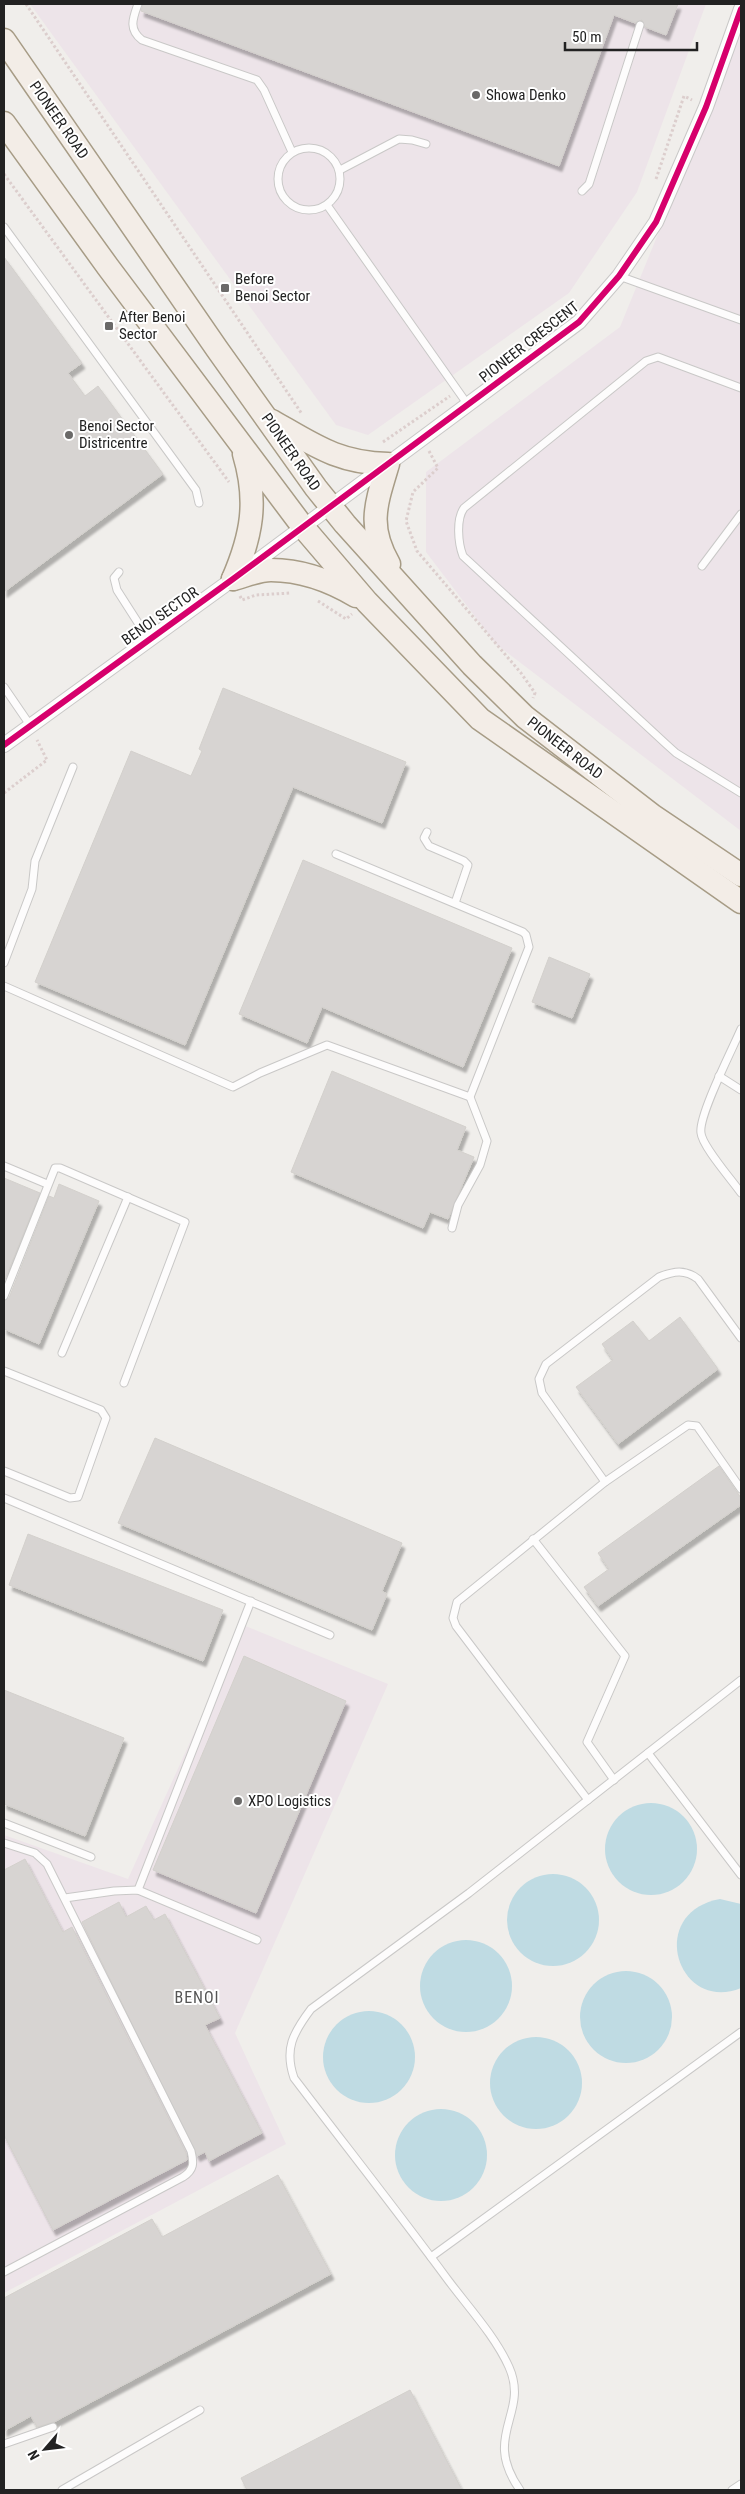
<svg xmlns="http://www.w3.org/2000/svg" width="745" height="2494" font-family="'Roboto Condensed',sans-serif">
  <defs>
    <filter id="shadow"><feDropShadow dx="3" dy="5.5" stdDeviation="1" flood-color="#0004"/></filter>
  </defs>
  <rect width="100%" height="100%" fill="#f0eeeb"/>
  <g fill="#ede4e9">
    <path d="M30 4H706L637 192 569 293 368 435 336 425Z"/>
    <path d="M741 31V831L496 644 426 552V472L620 327Z"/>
    <path d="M243 1625 388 1684 235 2033 286 2144 4 2293V1835L128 1879Z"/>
  </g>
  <g fill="#bfdbe3">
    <circle cx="651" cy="1849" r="46"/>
    <circle cx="553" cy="1920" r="46"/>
    <path d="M720 1899 741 1904V1988C678 2014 645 1913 720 1899Z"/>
    <circle cx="466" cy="1986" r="46"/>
    <circle cx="626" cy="2017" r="46"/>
    <circle cx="369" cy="2057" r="46"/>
    <circle cx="536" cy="2083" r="46"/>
    <circle cx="441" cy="2155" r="46"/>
  </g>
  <g fill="#d7d4d2" stroke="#d3d0cc" filter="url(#shadow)">
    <path d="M143 4H678L666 35 645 27 642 20 635 23 614 15 559 166 141 11Z"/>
    <path d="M4 257 82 363 68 373 85 396 98 386 163 474 4 592Z"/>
    <path d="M223 688 406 762 382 823 293 787 185 1045 35 982 131 751 191 776 202 751 199 749Z"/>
    <path d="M303 860 512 948 463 1067 322 1007 307 1043 239 1014Z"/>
    <path d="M549 957 590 974 572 1018 532 1002Z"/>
    <path d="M332 1071 466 1127 457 1150 474 1157 448 1219 430 1212 423 1228 291 1172Z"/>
    <path d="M4 1178 40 1193 4 1282Z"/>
    <path d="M59 1184 99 1201 39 1344 4 1329V1301L9 1298 49 1196 54 1198Z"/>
    <path d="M680 1317 718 1369 618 1444 576 1387 613 1360 602 1344 633 1321 649 1341Z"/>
    <path d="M155 1438 402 1543 382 1591 387 1594 372 1630 118 1523Z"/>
    <path d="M719 1466 741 1498V1505L598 1606 584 1587 609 1569 598 1553Z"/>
    <path d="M28 1534 223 1610 203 1661 9 1585Z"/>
    <path d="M244 1656 346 1701 256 1913 153 1870Z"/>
    <path d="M4 1690 124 1738 85 1836 4 1804Z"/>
    <path d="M25 1859 63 1932 72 1927 186 2153 187 2160 53 2230 4 2135V1870Z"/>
    <path d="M119 1902 126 1917 146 1906 154 1920 165 1914 220 2018 205 2025 262 2133 209 2161 205 2152 197 2156 82 1922Z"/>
    <path d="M278 2175 331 2274 54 2422 37 2427 31 2416 4 2431V2298L152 2219 162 2237Z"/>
    <path d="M410 2390 462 2490H247L241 2478Z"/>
  </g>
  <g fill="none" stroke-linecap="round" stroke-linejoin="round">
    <defs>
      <g id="lane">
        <path d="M138 4C133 18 128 29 142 40L257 80 264 90 292 152"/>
        <circle cx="309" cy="179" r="31"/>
        <path d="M340 170 399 139 412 140 426 144"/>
        <path d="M582 191 589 184 640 25"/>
        <path d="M327 205 468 405"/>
        <path d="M4 227 196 490 199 503"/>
        <path d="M619 276 741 320"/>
        <path d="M741 388 658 357 646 361 464 508C456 519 458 543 463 556L666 744 676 753 741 793"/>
        <path d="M702 566 741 514"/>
        <path d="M119 572 114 578 117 590 149 640"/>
        <path d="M4 687 30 725"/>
        <path d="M427 832 424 838 429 846 464 861 468 865 455 903"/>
        <path d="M336 854 523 932 526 935 529 947 470 1097 487 1141 480 1165 458 1205 452 1228"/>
        <path d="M4 963 32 889 35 861 73 767"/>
        <path d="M4 986 233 1087 260 1073 327 1045 470 1097"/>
        <path d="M741 1029C733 1048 698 1116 701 1133 702 1146 732 1180 741 1193"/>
        <path d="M719 1076 741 1090"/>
        <path d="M4 1166 47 1184"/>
        <path d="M4 1296 55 1168H60L185 1222 124 1383"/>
        <path d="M62 1353 128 1197"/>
        <path d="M4 1371 101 1410 106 1418 78 1497 70 1498 4 1471"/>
        <path d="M605 1482 542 1393 539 1379 546 1364 659 1277C674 1271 685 1269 698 1279L741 1338"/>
        <path d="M4 1498 330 1635"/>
        <path d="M533 1539 625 1656 587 1742 614 1780"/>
        <path d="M648 1753 741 1875"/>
        <path d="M588 1800 456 1626 453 1618 457 1602 605 1482 688 1425 697 1426 741 1489"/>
        <path d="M4 1823 91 1857"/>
        <path d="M4 1843 35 1853 47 1864 191 2151C194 2163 194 2170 183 2177L4 2272"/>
        <path d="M138 1890 251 1601"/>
        <path d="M65 1898 114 1891 138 1890 257 1940"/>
        <path d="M431 2257 741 2032"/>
        <path d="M4 2444 53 2427"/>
        <path d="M62 2490 200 2410"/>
        <path d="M520 2490C481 2435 530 2414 509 2367 495 2336 469 2308 448 2280 398 2212 345 2145 294 2078 284 2049 293 2033 311 2009L469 1893 741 1680"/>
        <path d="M732 2490 741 2484"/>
      </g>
      <path id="street" d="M4 745 233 579 579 322 619 276 656 222 706 107 741 9"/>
      <g id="primary">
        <path d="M4 40 217 349 316 488 345 524 472 665 525 717 653 816 741 875"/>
        <path d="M4 123 108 267 303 527 367 602 480 719 741 902"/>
        <path d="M272 421C314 445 338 463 388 464 376 504 367 526 389 564"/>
        <path d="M233 579C252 535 258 501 244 454"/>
        <path d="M233 579C245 576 259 570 271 570 302 570 329 580 356 596"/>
      </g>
    </defs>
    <use href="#lane" stroke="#c9c8c7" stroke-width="9"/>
    <use href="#street" stroke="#c9c8c7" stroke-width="16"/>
    <use href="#primary" stroke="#a79c86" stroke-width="25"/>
    <g stroke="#dccecd" stroke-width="3" stroke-dasharray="2.5 2.5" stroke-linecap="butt">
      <path d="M26 4 302 414"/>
      <path d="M4 174 229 482"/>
      <path d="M656 179 684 96 692 100"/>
      <path d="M383 442 450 396"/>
      <path d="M429 451 438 468 413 492 406 521 417 551 521 673 535 693 533 698"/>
      <path d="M240 596 242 600 256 595 291 593"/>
      <path d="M318 601 346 619 352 614"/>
      <path d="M4 793 47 760 37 740"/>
    </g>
    <use href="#lane" stroke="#fdfcfc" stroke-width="7"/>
    <use href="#street" stroke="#fdfcfc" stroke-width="14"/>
    <use href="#primary" stroke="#f3ede7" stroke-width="22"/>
    <defs>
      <path id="cycleway" d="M4 745 233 579 579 322 619 276 656 222 706 107 741 9"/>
    </defs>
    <use href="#cycleway" stroke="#fff" stroke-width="9"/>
    <use href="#cycleway" stroke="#d6006c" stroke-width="6"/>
  </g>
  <g fill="#6a6968" stroke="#fff" stroke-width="2">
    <circle cx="476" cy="95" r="5"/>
    <rect x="220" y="283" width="10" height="10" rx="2.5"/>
    <rect x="104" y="321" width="10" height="10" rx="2.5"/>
    <circle cx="69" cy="435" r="5"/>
    <circle cx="238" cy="1801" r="5"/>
  </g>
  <g text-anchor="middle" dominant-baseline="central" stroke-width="4" stroke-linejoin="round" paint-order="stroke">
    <g font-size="15" fill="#222" stroke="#fff" text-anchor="start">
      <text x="486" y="95">Showa Denko</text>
      <text x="235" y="279">Before<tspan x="235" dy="17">Benoi Sector</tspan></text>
      <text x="119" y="317">After Benoi<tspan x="119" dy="17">Sector</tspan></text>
      <text x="79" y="426">Benoi Sector<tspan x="79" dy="17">Districentre</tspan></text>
      <text x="248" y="1801">XPO Logistics</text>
    </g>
    <g font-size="15" fill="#222" stroke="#fff">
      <text transform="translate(59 120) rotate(55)">PIONEER ROAD</text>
      <text transform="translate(529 342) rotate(-38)">PIONEER CRESCENT</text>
      <text transform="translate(291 452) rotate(55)">PIONEER ROAD</text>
      <text transform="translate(160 616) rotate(-35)">BENOI SECTOR</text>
      <text transform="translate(565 748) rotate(38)">PIONEER ROAD</text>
    </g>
    <g font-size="16" letter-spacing="1" fill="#555" stroke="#fff">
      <text x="197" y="1997">BENOI</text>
    </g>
  </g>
  <rect width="745" height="2494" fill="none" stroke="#222222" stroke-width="10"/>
  <g transform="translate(45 2449) rotate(242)" stroke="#ffffff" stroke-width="4" paint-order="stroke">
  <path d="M0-4L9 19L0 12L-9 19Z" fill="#222222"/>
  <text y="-8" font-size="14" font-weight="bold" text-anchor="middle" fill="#222222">N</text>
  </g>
  <path d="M565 42v8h132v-8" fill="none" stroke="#222222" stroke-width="2.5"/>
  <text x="572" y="42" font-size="15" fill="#222222" stroke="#ffffff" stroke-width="4" paint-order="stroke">50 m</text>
</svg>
